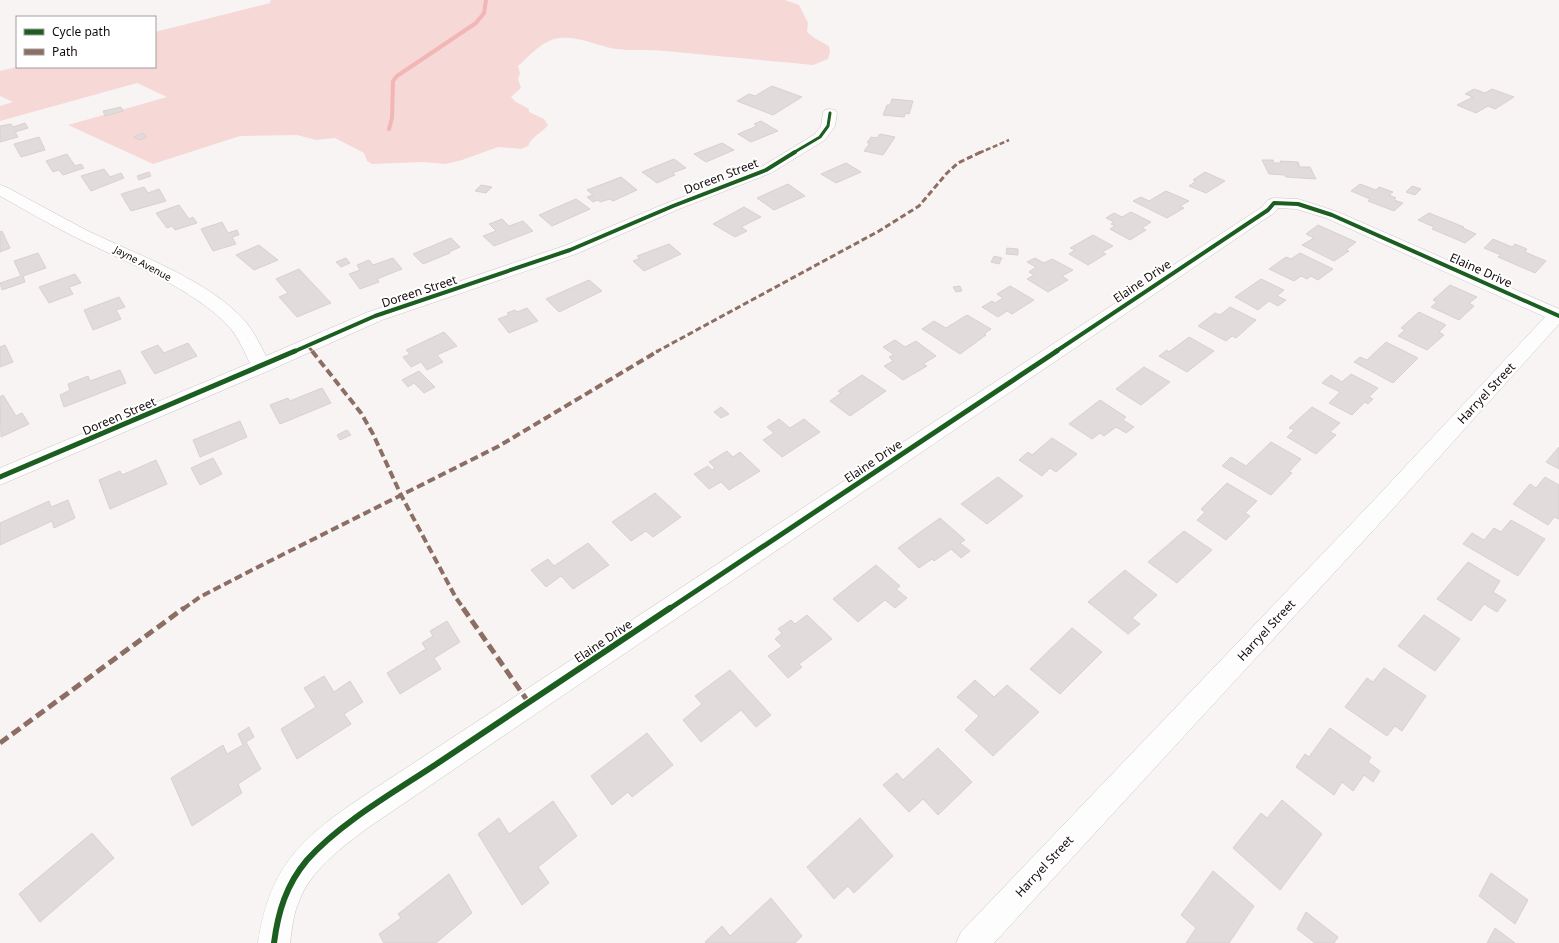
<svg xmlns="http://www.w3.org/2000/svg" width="1559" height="943" font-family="'Noto Sans',sans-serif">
  <rect width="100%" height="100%" fill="#f9f4f4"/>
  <path fill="#f6d8d7" d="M271 0H785L799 5 808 23 807 32 816 39 829 46 830 52 828 59 813 65C763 60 714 56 665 51 648 49 632 51 616 49 597 46 579 36 560 38 542 40 531 55 518 66L520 73 518 79 521 88 511 97 516 102 529 109V112L544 119 548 125C541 134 533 135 528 146L521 149 498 147 462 160 446 164 423 162 372 164 367 161 364 153 335 138 316 140 297 135 240 136 153 164 68 125 167 97 137 83 0 121V106L13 102 0 96V71L17 67H155V32L270 3Z"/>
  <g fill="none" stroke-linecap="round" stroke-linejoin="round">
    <path stroke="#f1b6b5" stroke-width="4" d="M389 129 392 118 393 81 397 76 476 23 484 13 486 0"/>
  </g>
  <g fill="#e2dbdb" stroke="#d9d1d1">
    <path d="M772 86 802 97 773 115 737 101 749 94 755 96Z"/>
    <path d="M1474 89 1485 93 1492 89 1514 97 1495 109 1488 106 1476 113 1457 105 1473 97 1465 94Z"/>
    <path d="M892 99 913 101 909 114 906 113 904 117 883 115 887 105H890Z"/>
    <path d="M121 107 123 111 105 116 103 111Z"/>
    <path d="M761 121 778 131 751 142 738 134 757 126 754 124Z"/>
    <path d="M25 123 28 128 15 132 18 137 0 142V126L11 124 13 127Z"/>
    <path d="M142 133 147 137 139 140 134 137Z"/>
    <path d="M880 134 895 137 883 155 864 151 870 143H867L871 137 877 138Z"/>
    <path d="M39 137 45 150 21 157 14 144Z"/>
    <path d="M722 143 734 150 706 162 694 154Z"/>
    <path d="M67 154 75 166 81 164 84 168 63 175 59 170 53 172 46 161Z"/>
    <path d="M674 159 686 168 672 173 675 175 657 183 642 172Z"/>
    <path d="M1262 160H1273L1274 163H1281L1280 161 1298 162 1300 167H1310L1316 179 1286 177 1285 175 1269 174Z"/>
    <path d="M846 163 861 172 836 183 821 174Z"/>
    <path d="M104 169 110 177 121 173 124 178 91 191 81 176Z"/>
    <path d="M149 172 151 176 139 180 137 176Z"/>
    <path d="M1205 172 1225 181 1206 193 1189 186 1196 181 1193 180Z"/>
    <path d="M621 177 637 190 613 201 610 199 600 202 598 200 593 202 587 197 593 195 587 190Z"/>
    <path d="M788 184 805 196 774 210 757 198Z"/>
    <path d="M1360 184 1376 190 1379 187 1393 192 1389 195 1396 198 1394 200 1403 203 1394 211 1368 201 1370 199 1351 191Z"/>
    <path d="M481 185 492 187 486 193 475 191Z"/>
    <path d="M1412 186 1421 189 1415 195 1406 192Z"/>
    <path d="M144 187 148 193 159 189 166 201 131 211 121 194Z"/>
    <path d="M1166 191 1189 201 1180 206 1184 208 1167 218 1133 201 1141 197 1149 201Z"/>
    <path d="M576 199 590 209 552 226 539 215Z"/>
    <path d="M179 205 189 219 193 217 197 223 175 230 172 226 167 228 156 213Z"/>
    <path d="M744 207 761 217 741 227 747 231 735 237 713 224Z"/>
    <path d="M1131 212 1151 222 1142 228 1146 230 1130 240 1110 229 1115 226 1111 224 1114 222 1106 218 1114 213 1122 217Z"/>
    <path d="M1429 213 1464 227 1463 228 1476 234 1465 243 1432 229 1434 227 1418 220Z"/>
    <path d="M502 219 509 226 523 221 533 231 494 246 483 236 496 231 489 224Z"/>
    <path d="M222 222 228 233 237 230 239 235 232 237 236 244 213 251 201 229Z"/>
    <path d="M1318 225 1356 242 1346 250 1349 251 1334 261 1302 245 1314 238 1306 234Z"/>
    <path d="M2 231 10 248 0 252V232Z"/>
    <path d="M1093 235 1113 246 1102 252 1106 254 1088 265 1069 254 1075 250 1070 248Z"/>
    <path d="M451 238 460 247 449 252 450 253 423 264 413 254Z"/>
    <path d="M1493 239 1512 247 1515 244 1527 249 1525 252 1546 261 1535 273 1498 257 1501 255 1484 248Z"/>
    <path d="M669 244 681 254 644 271 633 261 640 258 637 256Z"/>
    <path d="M259 245 278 260 254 270 236 255Z"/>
    <path d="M1007 248 1018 249V255L1006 254Z"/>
    <path d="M38 253 46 268 23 276 25 282 2 290 0 283 21 276 14 261Z"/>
    <path d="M1300 253 1333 269 1318 280 1311 276 1307 279 1301 276 1294 281 1269 269 1286 257 1291 259Z"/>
    <path d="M994 256 1002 258 999 264 991 262Z"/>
    <path d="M346 258 350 263 341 267 336 262Z"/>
    <path d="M393 258 402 269 377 279 379 282 360 289 349 274 360 270 357 265 369 260 373 265Z"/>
    <path d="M1035 258 1044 263 1052 259 1073 270 1062 276 1068 280 1048 292 1027 279 1034 275 1029 272 1036 267 1027 262Z"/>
    <path d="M299 269 331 303 297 317 279 297 288 293 276 279Z"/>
    <path d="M75 274 81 283 69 287 73 294 49 303 39 287Z"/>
    <path d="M1261 279 1284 290 1277 296 1286 300 1278 306 1269 301 1258 310 1235 297Z"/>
    <path d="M589 280 602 291 559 312 546 299Z"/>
    <path d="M1450 285 1477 297 1469 303 1474 306 1459 320 1431 307 1437 302 1433 300Z"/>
    <path d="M960 286 962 291 956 292 953 287Z"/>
    <path d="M1010 286 1034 300 1012 314 1007 311 998 317 982 307 992 301 995 303 1003 298 997 294Z"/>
    <path d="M119 297 125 307 116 310 121 319 93 330 84 310Z"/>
    <path d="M1230 307 1256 320 1236 338 1232 336 1226 341 1198 326 1215 313 1220 315Z"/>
    <path d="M527 308 538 321 509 333 498 319 509 315 507 313 515 310 517 312Z"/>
    <path d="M1419 312 1446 325 1439 332 1444 335 1427 350 1398 336 1405 330 1401 328Z"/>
    <path d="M967 315 991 329 984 334 986 335 960 354 922 329 934 321 946 328Z"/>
    <path d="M444 332 457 346 437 355 443 362 427 370 421 362 411 367 403 357 410 354 406 350Z"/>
    <path d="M1189 337 1214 351 1187 372 1159 356 1167 350 1169 352Z"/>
    <path d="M895 340 905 347 916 341 936 356 923 364 927 366 903 380 884 366 893 361 889 357 894 355 883 347Z"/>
    <path d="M1386 342 1418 358 1393 383 1354 362 1360 357 1367 360Z"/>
    <path d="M188 343 197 356 155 374 141 352 158 345 164 353Z"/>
    <path d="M5 345 13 362 0 367V347Z"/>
    <path d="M1144 367 1170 382 1141 405 1116 389Z"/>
    <path d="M120 370 126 383 64 407 60 395 70 390 68 384 88 376 90 381Z"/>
    <path d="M419 371 435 387 424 393 414 383 408 387 402 380Z"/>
    <path d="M1351 374 1378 388 1369 397 1373 399 1368 404 1365 402 1352 415 1329 403 1340 392 1322 383 1331 375 1342 382Z"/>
    <path d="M862 375 886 391 850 416 830 401 841 393 838 391Z"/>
    <path d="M322 388 331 403 280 424 270 405 288 398 290 401Z"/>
    <path d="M3 395 16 416 22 413 29 424 1 437 0 397Z"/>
    <path d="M1100 400 1126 417 1123 420 1134 427 1126 433 1116 427 1104 436 1100 433 1092 439 1069 424Z"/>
    <path d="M721 407 729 414 721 418 714 412Z"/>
    <path d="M1312 407 1340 423 1330 432 1336 435 1316 454 1287 437 1294 430 1289 428Z"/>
    <path d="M779 419 790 428 804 419 820 432 782 457 763 440 774 433 767 427Z"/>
    <path d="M240 421 247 437 200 457 193 440Z"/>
    <path d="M347 430 351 435 340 440 337 435Z"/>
    <path d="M1052 438 1077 454 1056 472 1050 468 1042 476 1019 460 1028 452 1032 455Z"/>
    <path d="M1271 442 1301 459 1289 472 1292 473 1271 495 1222 466 1231 457 1246 466Z"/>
    <path d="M1559 447V469L1546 462Z"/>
    <path d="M727 451 733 457 740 452 760 471 729 490 721 482 709 489 694 474 708 466 712 470 715 468 709 462Z"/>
    <path d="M213 458 222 474 200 485 191 468Z"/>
    <path d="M156 460 167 484 110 509 99 480 120 471 122 475Z"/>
    <path d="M998 477 1023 496 987 524 961 504Z"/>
    <path d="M1545 477 1559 485V519L1554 517 1548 525 1513 504 1530 484 1536 488Z"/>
    <path d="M1227 483 1257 501 1245 513 1250 516 1226 540 1197 520 1205 512 1201 509Z"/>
    <path d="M655 493 681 517 653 537 646 531 631 541 612 522Z"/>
    <path d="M68 500 75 518 54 528 52 521 0 545V523L49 501 51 507Z"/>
    <path d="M940 518 965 540 960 543 970 551 961 558 951 549 934 561 932 559 919 568 898 548Z"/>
    <path d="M1511 520 1545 539 1518 576 1463 544 1472 533 1484 540 1494 528 1501 532Z"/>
    <path d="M1184 531 1212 550 1177 583 1148 562Z"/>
    <path d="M588 543 609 565 573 589 561 576 546 587 531 570 548 559 554 566Z"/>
    <path d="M1468 562 1500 581 1493 592 1506 600 1497 612 1484 604 1471 621 1437 599Z"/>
    <path d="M876 565 900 586 896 589 907 598 895 608 885 600 858 622 833 599Z"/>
    <path d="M1125 570 1157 595 1132 618 1140 624 1128 634 1088 602Z"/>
    <path d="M807 615 832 639 799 664 802 667 788 678 768 656 782 646 775 639 782 633 778 629 791 620 795 624Z"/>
    <path d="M1424 615 1460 639 1435 671 1398 646Z"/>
    <path d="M447 621 460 642 434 658 441 669 400 694 387 673 426 649 422 643 433 636 430 631Z"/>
    <path d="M1072 628 1102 652 1060 694 1030 669Z"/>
    <path d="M1384 668 1426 696 1402 731 1395 726 1387 736 1345 707 1367 678 1373 682Z"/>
    <path d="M730 670 771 715 756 727 741 710 701 742 683 720 702 704 695 696Z"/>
    <path d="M324 676 334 692 350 681 363 702 344 714 351 724 297 759 281 729 316 707 304 688Z"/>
    <path d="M975 680 994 697 1007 685 1039 712 993 756 965 730 979 716 957 697Z"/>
    <path d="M249 727 254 737 246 742 261 769 238 784 242 793 192 826 171 778 223 745 227 754 243 745 238 734Z"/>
    <path d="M1330 728 1371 757 1368 762 1380 771 1373 782 1364 775 1353 791 1342 782 1334 795 1296 767 1305 754 1309 757Z"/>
    <path d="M647 733 673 765 632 797 628 792 612 805 591 776Z"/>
    <path d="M938 748 972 782 938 815 923 799 909 812 883 785 897 773 903 780Z"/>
    <path d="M1282 800 1322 834 1280 890 1233 848 1261 813 1267 818Z"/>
    <path d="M553 801 577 836 538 867 549 883 522 905 478 834 499 818 509 834Z"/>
    <path d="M860 818 893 856 854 893 848 886 834 899 807 867Z"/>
    <path d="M92 833 114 858 40 922 19 894Z"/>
    <path d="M1213 871 1254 906 1229 943H1186L1196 928 1181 915Z"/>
    <path d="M1491 873 1528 900 1515 924 1479 896Z"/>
    <path d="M449 874 472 913 436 943H384L379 934 401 918 398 914Z"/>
    <path d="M771 898 802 936 795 943H706L705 942 722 926 730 936Z"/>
    <path d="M1306 912 1338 937 1334 943H1315L1297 929Z"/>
    <path d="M1495 928 1515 943H1487Z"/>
  </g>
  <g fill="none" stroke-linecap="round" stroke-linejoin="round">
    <defs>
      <g id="minor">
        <path d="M830 109 835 110 837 113 835 126 825 140 771 173 679 209 576 254 382 320 268 371 0 485V468L250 363C244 351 239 339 231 329 195 288 123 261 75 237 49 224 25 210 0 196V185L6 187C33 201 59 216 86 230 135 254 207 279 244 320 253 330 260 344 266 356L368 312 564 246 667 203 761 167 815 134 821 126 823 113 825 110Z"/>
        <path d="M1274 198 1298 199 1338 212 1559 309V324L1390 512 994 943H956L961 932 1374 500 1545 317 1326 218 1296 209 1278 208 1274 213 369 827C342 847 309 871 298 904 293 916 292 929 290 943H258C270 863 304 836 368 793L1262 207 1268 200Z"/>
      </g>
    </defs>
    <use href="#minor" stroke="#ccc5c5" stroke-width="1"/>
    <use href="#minor" fill="#fefdfd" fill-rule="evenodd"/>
    <path stroke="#8d6e63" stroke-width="2.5" stroke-dasharray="5 2.5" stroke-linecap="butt" d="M979 153 1009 140"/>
    <g stroke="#8d6e63" stroke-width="3" stroke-dasharray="6 3" stroke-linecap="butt">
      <path d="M308 346 313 352"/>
      <path d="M656 352 879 231 919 206 947 173 958 163 981 152"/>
    </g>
    <g stroke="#8d6e63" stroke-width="4" stroke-dasharray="8 4" stroke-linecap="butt">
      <path d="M312 351 361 413 373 434 401 495 456 598 464 609"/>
      <path d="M183 609 200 597 252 570 499 446 658 351"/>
    </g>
    <g stroke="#8d6e63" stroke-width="5" stroke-dasharray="10 5" stroke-linecap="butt">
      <path d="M463 608 529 703"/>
      <path d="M0 743 184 608"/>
    </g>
    <defs>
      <path id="cycleway-far3" d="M793 153 820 137 828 126 830 113"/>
      <g id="cycleway-far2">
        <path d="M293 352 375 316 570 250 673 206 766 170 795 152"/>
        <path d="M1055 352 1268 210 1274 203 1298 204 1332 215 1559 316"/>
      </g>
      <g id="cycleway-far1">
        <path d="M0 477 295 351"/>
        <path d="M669 609 1057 351"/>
      </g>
      <path id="cycleway" d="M274 943C278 912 286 885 307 860 341 822 396 791 438 763 515 711 593 660 670 608"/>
    </defs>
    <use href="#cycleway-far3" stroke="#fff" stroke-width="4.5"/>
    <use href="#cycleway-far2" stroke="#fff" stroke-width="6"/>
    <use href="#cycleway-far1" stroke="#fff" stroke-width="8"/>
    <use href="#cycleway" stroke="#fff" stroke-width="9"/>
    <use href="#cycleway-far3" stroke="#1b5e20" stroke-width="3"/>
    <use href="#cycleway-far2" stroke="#1b5e20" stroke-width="4"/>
    <use href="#cycleway-far1" stroke="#1b5e20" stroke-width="5"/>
    <use href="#cycleway" stroke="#1b5e20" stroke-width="6"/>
  </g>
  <g text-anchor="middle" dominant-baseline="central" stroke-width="4" stroke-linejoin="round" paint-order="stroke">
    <g font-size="10" fill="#130b0a" stroke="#fff">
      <text transform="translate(143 263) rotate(28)">Jayne Avenue</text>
    </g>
    <g font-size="12" fill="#130b0a" stroke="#fff">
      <text transform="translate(721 176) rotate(-21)">Doreen Street</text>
      <text transform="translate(1481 270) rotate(24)">Elaine Drive</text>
      <text transform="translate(1142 281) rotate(-34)">Elaine Drive</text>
      <text transform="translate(419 291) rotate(-18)">Doreen Street</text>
      <text transform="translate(1486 393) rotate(-47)">Harryel Street</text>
      <text transform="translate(119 416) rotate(-23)">Doreen Street</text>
      <text transform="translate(873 461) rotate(-34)">Elaine Drive</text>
      <text transform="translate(1266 630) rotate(-47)">Harryel Street</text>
      <text transform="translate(603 641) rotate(-34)">Elaine Drive</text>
      <text transform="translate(1044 866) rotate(-47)">Harryel Street</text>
    </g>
  </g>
  <rect x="16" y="16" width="140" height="52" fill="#ffffff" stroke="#a19d9d"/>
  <rect x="24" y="29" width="20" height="6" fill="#1b5e20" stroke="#a19d9d"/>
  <text x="52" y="36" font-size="12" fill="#130b0a">Cycle path</text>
  <rect x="24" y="49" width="20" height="6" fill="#8d6e63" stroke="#a19d9d"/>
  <text x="52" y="56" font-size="12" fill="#130b0a">Path</text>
</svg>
